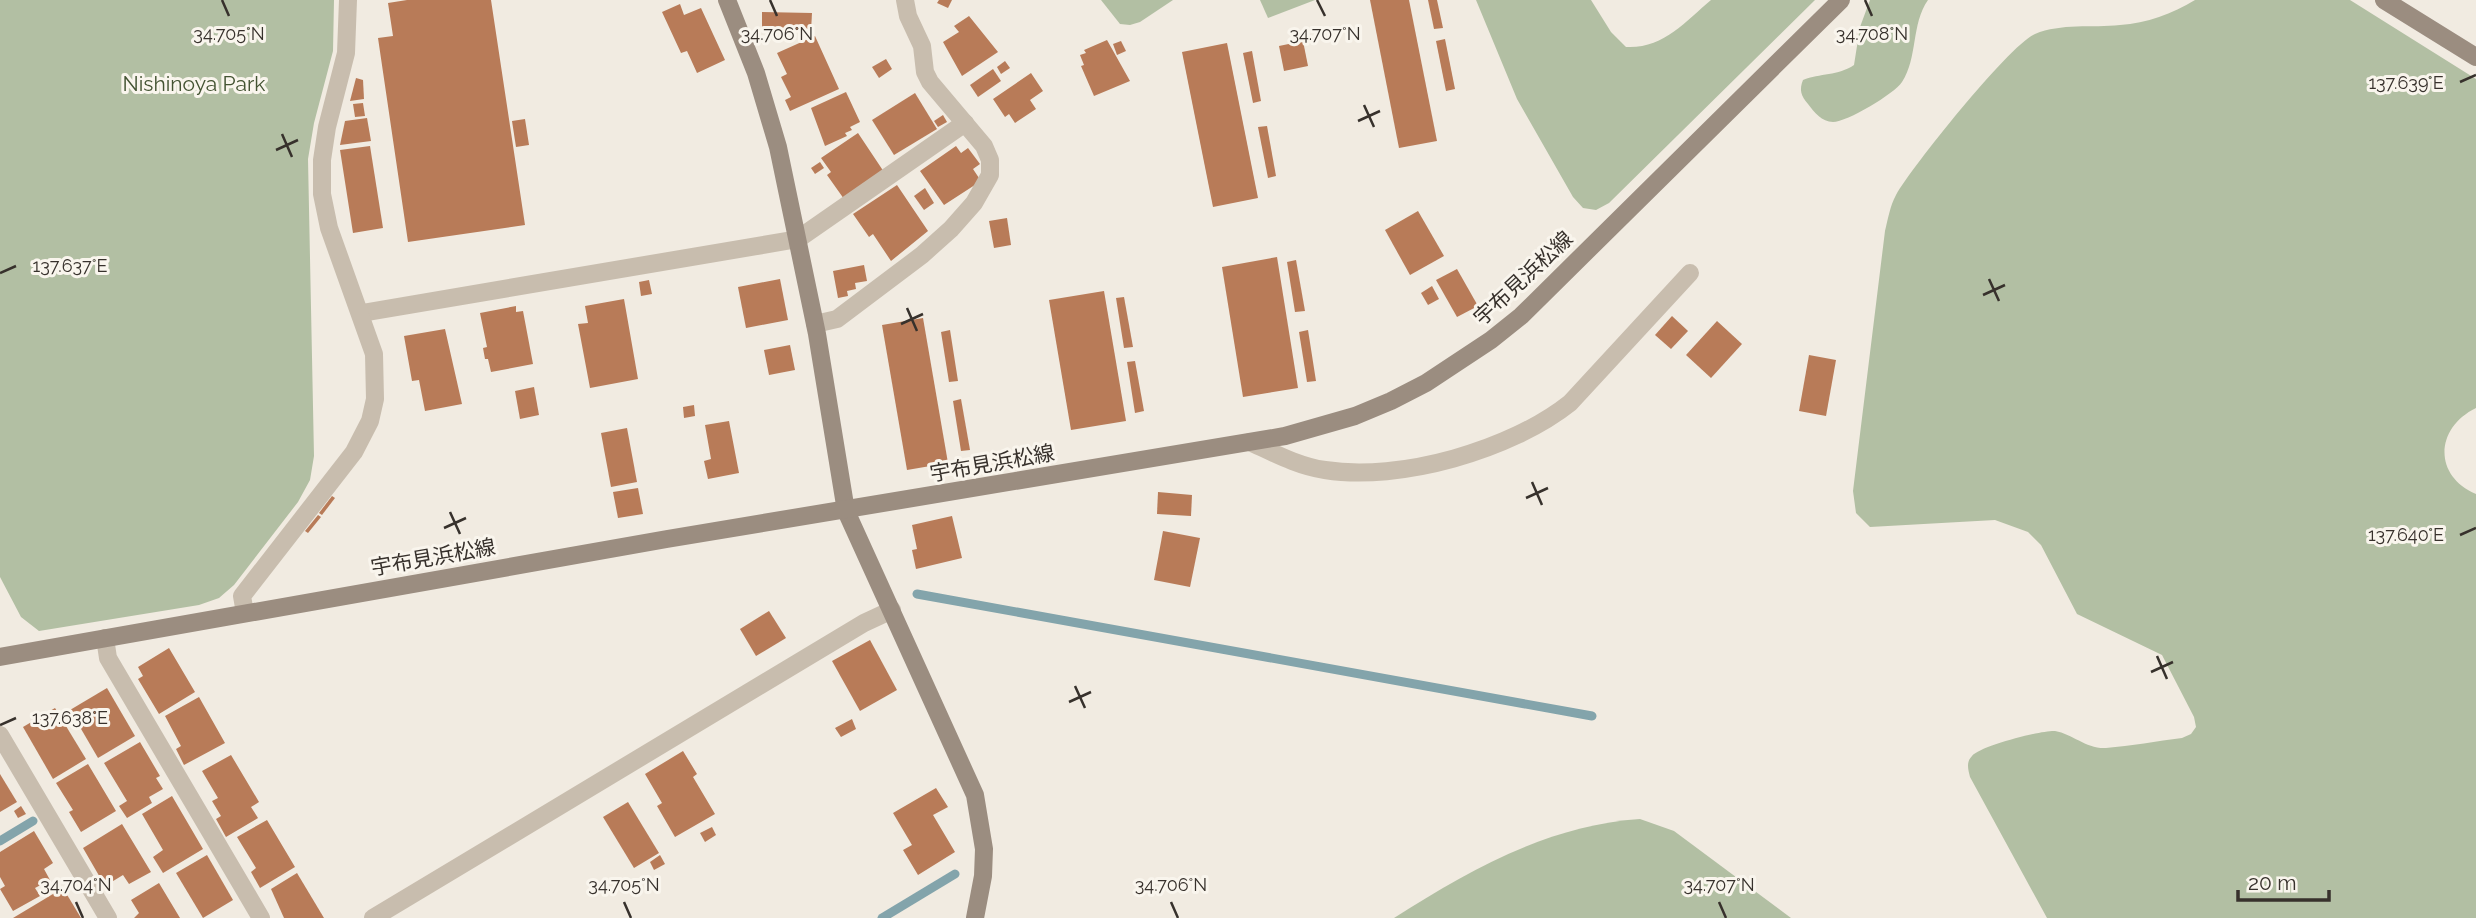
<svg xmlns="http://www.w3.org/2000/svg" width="2476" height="918" font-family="Raleway,'Noto Sans JP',sans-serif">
  <rect width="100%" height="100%" fill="#f1ebe1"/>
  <g fill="#b2bfa3">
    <path d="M0 0H334L333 51 314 123 308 159 314 456 310 480 298 502 234 585 219 598 199 605 39 631 21 617 0 577Z"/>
    <path d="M1101 0H1173L1140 22 1130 25 1120 24Z"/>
    <path d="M1260 0H1315L1268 18Z"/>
    <path d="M1476 0H1591L1611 32 1626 47C1663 49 1685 22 1711 0H1815L1609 203 1596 210 1583 208 1573 197 1517 99Z"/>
    <path d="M1870 0H1928C1911 24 1918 58 1902 82 1894 94 1847 122 1833 122 1822 122 1814 112 1808 104 1801 96 1799 90 1803 80 1820 73 1838 76 1854 65L1860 27Z"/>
    <path d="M2195 0H2350L2476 79V408C2435 428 2433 476 2476 494V918H2047L1970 777C1968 769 1966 762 1972 756 1980 746 2042 730 2055 731 2073 734 2086 749 2106 748 2131 746 2157 741 2182 738L2191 734 2196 727 2194 717 2162 655 2077 614 2041 545 2028 532 1995 520 1870 527 1856 513 1853 491 1885 231C1888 219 1890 206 1896 195 1912 167 2009 45 2035 34 2061 23 2092 28 2120 25 2147 23 2172 14 2195 0Z"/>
    <path d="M1640 819 1674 831 1791 918H1394C1469 870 1549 825 1640 819Z"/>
  </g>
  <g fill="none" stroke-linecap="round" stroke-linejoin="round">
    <g stroke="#83a4ab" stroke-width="9">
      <path d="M917 594 1592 716"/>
      <path d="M0 841 33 821"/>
      <path d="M882 918 955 874"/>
    </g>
  </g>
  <g fill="#b87b58">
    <path d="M407 0H491L525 225 408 242 378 38 393 36 388 3Z"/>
    <path d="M939 0H952L948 8 937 3Z"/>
    <path d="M1370 0H1409L1437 141 1399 148Z"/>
    <path d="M1428 0H1437L1443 28 1434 29Z"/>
    <path d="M680 4 684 15 701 8 725 60 697 73 687 51 681 53 662 12Z"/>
    <path d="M762 12 812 13 811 31H762Z"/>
    <path d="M969 16 998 52 962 76 943 42 959 32 954 26Z"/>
    <path d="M815 36 839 89 790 111 785 100 791 97 781 77 787 74 777 53Z"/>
    <path d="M1445 39 1455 89 1446 91 1436 41Z"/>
    <path d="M1107 40 1130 81 1094 96 1081 66 1084 65 1080 55 1086 53 1084 50Z"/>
    <path d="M1121 41 1126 51 1117 55 1113 44Z"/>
    <path d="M1303 41 1308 66 1284 71 1279 46Z"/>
    <path d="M1227 43 1258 198 1213 207 1182 52Z"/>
    <path d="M1252 51 1261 101 1253 103 1243 53Z"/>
    <path d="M886 59 892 69 879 78 872 67Z"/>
    <path d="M1005 61 1010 68 1001 74 997 67Z"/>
    <path d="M993 69 1001 81 978 97 970 85Z"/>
    <path d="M1031 73 1043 91 1030 100 1036 109 1015 123 1009 114 1005 117 993 99Z"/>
    <path d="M356 78 363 80 364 99 350 101Z"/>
    <path d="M846 92 860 122 850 127 852 130 845 133 847 136 825 146 811 108Z"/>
    <path d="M915 93 937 129 894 155 872 120Z"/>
    <path d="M363 103 365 116 355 117 353 104Z"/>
    <path d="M943 115 947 122 938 127 934 121Z"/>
    <path d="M367 118 371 141 340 145 345 121Z"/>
    <path d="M525 119 529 145 516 147 512 121Z"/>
    <path d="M1267 126 1276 176 1268 178 1258 127Z"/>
    <path d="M858 133 884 172 844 199 827 175 831 172 821 158Z"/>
    <path d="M370 146 383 228 353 233 340 150Z"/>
    <path d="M956 146 961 153 968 148 980 164 973 169 981 181 944 205 920 171Z"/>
    <path d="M820 162 824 168 815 174 811 168Z"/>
    <path d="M897 185 928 231 891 261 873 234 869 237 853 214Z"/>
    <path d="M925 188 934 203 924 210 914 196Z"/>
    <path d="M1418 211 1444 256 1410 275 1385 230Z"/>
    <path d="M1007 218 1011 245 994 248 989 221Z"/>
    <path d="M1277 257 1298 388 1243 397 1222 267Z"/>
    <path d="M1296 260 1305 311 1295 312 1287 262Z"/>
    <path d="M864 265 867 281 855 283 856 289 847 291 848 296 838 298 833 271Z"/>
    <path d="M1457 269 1478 306 1457 317 1436 280Z"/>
    <path d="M780 279 788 320 746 328 738 287Z"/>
    <path d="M649 280 652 294 641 296 639 282Z"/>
    <path d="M1432 286 1439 299 1428 305 1421 293Z"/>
    <path d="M1104 291 1126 421 1071 430 1049 300Z"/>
    <path d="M1124 297 1133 347 1124 348 1116 298Z"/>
    <path d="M624 299 638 379 590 388 578 324 588 323 585 306Z"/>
    <path d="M516 306V312L523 311 533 364 491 372 488 359H485L483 348 487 347 480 313Z"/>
    <path d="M1672 316 1688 331 1671 349 1655 335Z"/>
    <path d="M923 318 948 463 907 470 882 325Z"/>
    <path d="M1717 321 1742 344 1711 378 1686 355Z"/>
    <path d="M445 329 462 404 425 411 419 380 412 381 404 336Z"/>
    <path d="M950 330 958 381 949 382 941 332Z"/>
    <path d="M1308 330 1316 381 1307 382 1299 332Z"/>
    <path d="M790 345 795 370 769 375 764 350Z"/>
    <path d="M1809 355 1836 360 1826 416 1799 411Z"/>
    <path d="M1135 361 1144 411 1135 413 1127 362Z"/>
    <path d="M534 387 539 415 520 419 515 391Z"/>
    <path d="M961 399 970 450 961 451 953 401Z"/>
    <path d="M694 405 695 416 684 418 683 407Z"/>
    <path d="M729 421 739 473 708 479 704 461 711 459 705 425Z"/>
    <path d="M627 428 637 482 611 487 601 433Z"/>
    <path d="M638 488 643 514 618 518 613 492Z"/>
    <path d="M1158 492 1192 495 1191 516 1157 514Z"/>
    <path d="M332 496 335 498 322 515 319 513Z"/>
    <path d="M318 515 321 517 308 533 305 531Z"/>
    <path d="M952 516 962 558 916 569 912 550 917 549 912 525Z"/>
    <path d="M1163 531 1200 538 1190 587 1154 580Z"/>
    <path d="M769 611 786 638 756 656 740 629Z"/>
    <path d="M870 640 897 690 860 711 832 661Z"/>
    <path d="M169 648 195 692 159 714 138 679 143 676 138 667Z"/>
    <path d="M107 688 135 736 98 758 70 710Z"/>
    <path d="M199 697 225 743 184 765 176 749 181 746 165 716Z"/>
    <path d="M55 708 86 759 53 779 23 727Z"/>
    <path d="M852 719 856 729 841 737 835 728Z"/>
    <path d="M140 742 160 776 156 778 163 789 149 797 152 803 127 818 119 806 127 801 104 763Z"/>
    <path d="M683 751 697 774 693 777 715 814 675 837 657 806 662 803 645 774Z"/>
    <path d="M231 755 259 802 251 807 258 818 226 837 216 819 221 816 212 801 218 798 202 771Z"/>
    <path d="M88 764 116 811 81 832 69 812 73 810 56 783Z"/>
    <path d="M0 774 17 802 0 812Z"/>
    <path d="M936 788 948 807 933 815 955 852 918 875 903 850 912 845 893 813Z"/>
    <path d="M172 796 203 849 163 873 153 857 163 850 142 814Z"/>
    <path d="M628 802 659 853 634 868 603 817Z"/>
    <path d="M21 806 26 814 18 818 14 811Z"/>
    <path d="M267 820 295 867 260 888 251 872 256 868 237 837Z"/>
    <path d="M122 824 151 872 129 884 123 875 105 886 83 848Z"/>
    <path d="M712 827 716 835 705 842 700 833Z"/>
    <path d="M34 831 53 863 44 869 50 880 35 888 40 896 13 911 0 889 5 886 0 877V852Z"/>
    <path d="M207 855 233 900 203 918 176 873Z"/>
    <path d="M660 855 665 864 654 870 650 862Z"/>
    <path d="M297 873 324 918H284L271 889Z"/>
    <path d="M159 883 180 918H134L139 913 131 900Z"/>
    <path d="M63 888 81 918H13Z"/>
  </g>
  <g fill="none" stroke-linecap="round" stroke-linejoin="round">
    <g stroke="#c8bdae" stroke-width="18">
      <path d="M362 313 798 239 965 123"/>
      <path d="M815 324 837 319 922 255 951 229 974 203 990 175V160L984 146 930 82 925 72 922 46 908 16 905 0"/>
      <path d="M1250 442C1274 453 1298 466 1325 470 1400 482 1511 450 1570 403L1690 273"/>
      <path d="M245 613 242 596 354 452 370 421 375 399 374 354 329 228 322 194V160L327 127 346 53 348 0"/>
      <path d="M105 638 108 658 261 918"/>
      <path d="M0 735 108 918"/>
      <path d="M373 918 864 623 892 610"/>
    </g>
    <g stroke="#9b8d80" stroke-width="18">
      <path d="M727 0 756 73 778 147 817 334 846 511 975 795 984 849 983 876 975 918"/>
      <path d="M2384 0 2476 57"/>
      <path d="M0 657 667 539 1285 436 1355 416 1391 401 1426 383 1491 340 1521 316 1841 0"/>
    </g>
  </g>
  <path fill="none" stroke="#37312c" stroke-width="2.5" d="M222 0 229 16M770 0 777 16M1317 0 1325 16M1865 0 1872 16M2460 82 2476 75M1364 105 1374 127M1358 121 1380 111M282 134 292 157M276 150 298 140M0 273 16 266M1989 279 1999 301M1983 295 2005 285M907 308 917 331M901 324 923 314M1532 482 1542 505M1526 498 1548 488M450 512 460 534M444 528 466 518M2460 535 2476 528M2157 656 2167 679M2151 672 2173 662M1075 686 1085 708M1069 702 1091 692M0 725 16 718M76 902 83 918M624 902 631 918M1171 902 1178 918M1719 902 1726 918"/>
  <g text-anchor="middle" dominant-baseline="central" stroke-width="6" stroke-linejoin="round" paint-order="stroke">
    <g font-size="21" fill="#435332" stroke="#f9f5ed">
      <text x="194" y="83">Nishinoya Park</text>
    </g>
    <g font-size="21" fill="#37312c" stroke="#f9f5ed">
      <text transform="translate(1523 278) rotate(-43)">宇布見浜松線</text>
      <text transform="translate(992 463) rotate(-10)">宇布見浜松線</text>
      <text transform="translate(433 557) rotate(-10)">宇布見浜松線</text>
    </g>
  </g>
  <g font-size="18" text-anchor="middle" fill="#37312c" stroke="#f9f5ed" stroke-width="6" stroke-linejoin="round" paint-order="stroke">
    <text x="229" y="40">34.705°N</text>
    <text x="777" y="40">34.706°N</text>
    <text x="1325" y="40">34.707°N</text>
    <text x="1872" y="40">34.708°N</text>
    <text x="2406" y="89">137.639°E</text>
    <text x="70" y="272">137.637°E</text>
    <text x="2406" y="541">137.640°E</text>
    <text x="70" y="724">137.638°E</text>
    <text x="76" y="891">34.704°N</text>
    <text x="624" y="891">34.705°N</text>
    <text x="1171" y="891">34.706°N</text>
    <text x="1719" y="891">34.707°N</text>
  </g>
  <path d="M2238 890v10h91v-10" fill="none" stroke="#37312c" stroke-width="3.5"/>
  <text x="2248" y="890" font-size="21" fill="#37312c" stroke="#f9f5ed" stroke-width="5" paint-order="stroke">20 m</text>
</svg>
